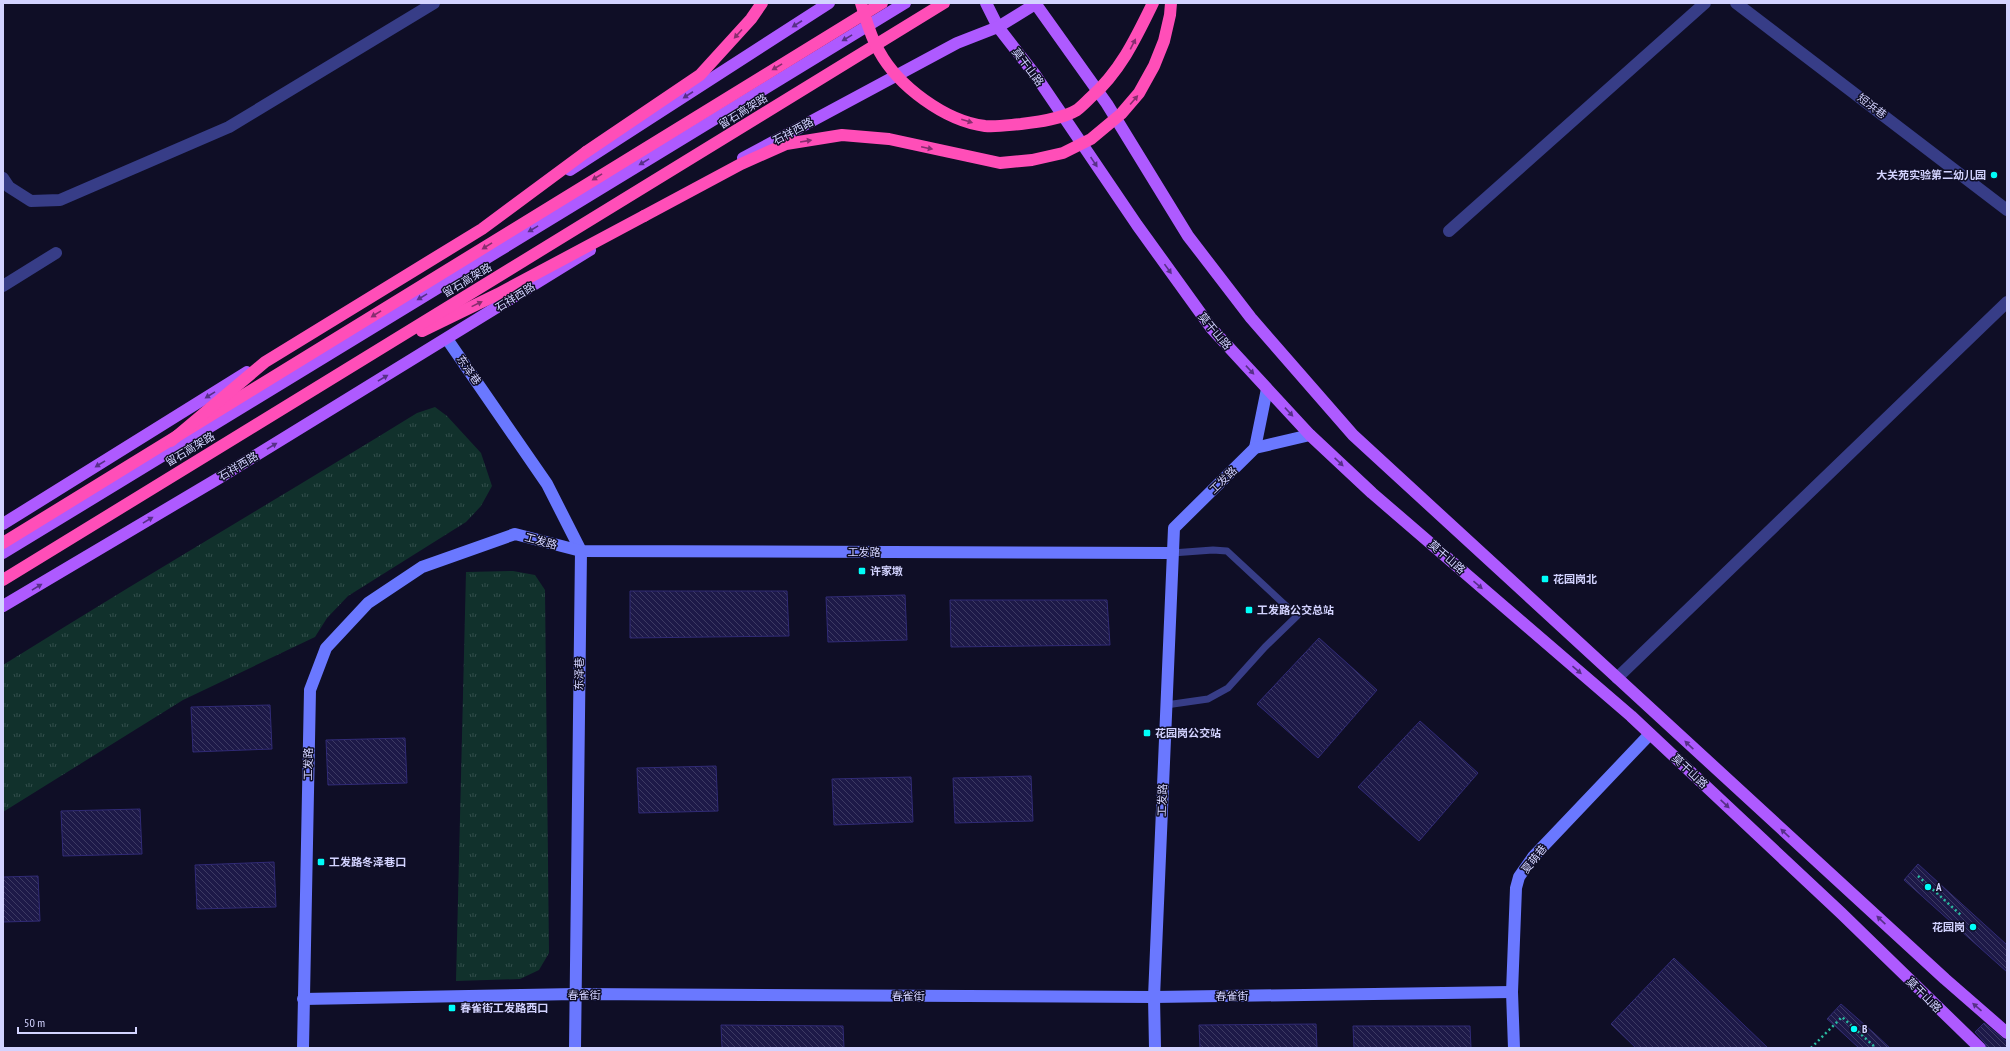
<svg xmlns="http://www.w3.org/2000/svg" width="2010" height="1051" font-family="'PT Sans Narrow','Noto Sans SC',sans-serif">
  <defs>
    <pattern id="park-tufts" width="24" height="20" patternUnits="userSpaceOnUse"><rect width="24" height="20" fill="#11312c"/><path d="M3 7l-1-3M5 7V3M7 7l1-3M15 17l-1-3M17 17v-4M19 17l1-3" fill="none" stroke="#334e4c"/></pattern>
    <pattern id="building-back-hatch" width="6" height="6" patternUnits="userSpaceOnUse"><rect width="6" height="6" fill="#1d1948"/><path d="M-1 5l2 2M0 0l6 6M5-1l2 2" fill="none" stroke="#3d3a63"/></pattern>
  </defs>
  <rect width="100%" height="100%" fill="#0f0e26"/>
  <g fill="url(#park-tufts)">
    <path d="M435 407 447 416 481 453 492 486 481 506 466 522 348 596 327 618 315 637 183 700 3 812V665C140 579 279 498 417 413Z"/>
    <path d="M513 571 535 575 545 590 549 953 539 970 520 979 456 981 466 572Z"/>
  </g>
  <g fill="url(#building-back-hatch)" stroke="#302a75">
    <path d="M630 591H787L789 636 630 638Z"/>
    <path d="M905 595 907 640 828 642 826 597Z"/>
    <path d="M950 600H1107L1110 645 951 647Z"/>
    <path d="M1319 638 1377 690 1318 758 1257 704Z"/>
    <path d="M270 705 272 749 193 752 191 707Z"/>
    <path d="M1420 721 1478 773 1419 841 1358 787Z"/>
    <path d="M405 738 407 783 328 785 326 740Z"/>
    <path d="M716 766 718 811 639 813 637 768Z"/>
    <path d="M1031 776 1033 821 955 823 953 778Z"/>
    <path d="M911 777 913 822 834 825 832 779Z"/>
    <path d="M140 809 142 854 63 856 61 811Z"/>
    <path d="M274 862 276 907 197 909 195 865Z"/>
    <path d="M1918 864 2007 945V972L1904 880Z"/>
    <path d="M38 876 40 921 3 922V877Z"/>
    <path d="M1674 958 1768 1048H1636L1611 1024Z"/>
    <path d="M1841 1004 1874 1033 1890 1048H1859L1834 1025 1827 1019Z"/>
    <path d="M1984 1023 2007 1042V1048H1987L1985 1043 1975 1032Z"/>
    <path d="M1316 1024 1317 1048H1200L1199 1025Z"/>
    <path d="M721 1025 843 1026 844 1048H722Z"/>
    <path d="M1353 1026H1470L1471 1048H1354Z"/>
  </g>
  <g fill="none" stroke-linecap="round" stroke-linejoin="round">
    <g stroke="#29bda2" stroke-width="2.5" stroke-dasharray="2 3" stroke-linecap="butt">
      <path d="M1918 876 1962 916"/>
      <path d="M1811 1048 1842 1017 1876 1048"/>
    </g>
    <path stroke="#373d87" stroke-width="7" d="M1166 705 1208 699 1228 688 1265 647 1297 616 1227 551 1213 550 1172 553"/>
    <g stroke="#373d87" stroke-width="12">
      <path d="M1736 3 2007 210"/>
      <path d="M3 178 9 187 31 201 60 200 229 127 434 3"/>
      <path d="M1449 231 1705 3"/>
      <path d="M3 286 56 253"/>
      <path d="M1617 678 2007 302"/>
    </g>
    <g stroke="#6a78ff" stroke-width="12">
      <path d="M447 339 547 484 581 551 575 1048"/>
      <path d="M1255 448 1267 389"/>
      <path d="M303 999 575 994 1154 997 1512 992"/>
      <path d="M303 1048 310 690 326 648 368 603 422 567 515 534 581 551 1172 553"/>
      <path d="M1155 1048 1154 997 1174 528 1255 448 1310 435"/>
      <path d="M1514 1048 1512 992 1516 888 1519 877 1533 857 1650 734"/>
    </g>
    <g stroke="#ae5aff" stroke-width="12">
      <path d="M986 3 998 27 1036 76 1137 225 1212 329 1310 435 1372 493 1631 716 1841 913 1980 1048"/>
      <path d="M1035 3 1107 104 1188 236 1251 318 1353 435 1945 979 2007 1033"/>
      <path d="M743 158 957 43 998 27 1037 3"/>
      <path d="M570 170 829 3"/>
      <path d="M3 524 247 372"/>
      <path d="M3 553 905 3"/>
      <path d="M3 606 219 478 590 250"/>
    </g>
    <g stroke="#ff4eb8" stroke-width="12">
      <path d="M586 152 700 75 751 19 762 3"/>
      <path d="M422 331 498 294 644 216"/>
      <path d="M3 543 882 3"/>
      <path d="M3 580 944 3"/>
    </g>
    <g stroke="#ff4eb8" stroke-width="12">
      <path d="M861 3C866 19 870 36 879 51 898 86 945 121 985 126 997 127 1009 125 1021 124 1038 122 1062 119 1077 110 1081 107 1086 102 1090 98 1120 72 1136 38 1153 3"/>
      <path d="M644 216 741 164 786 144 842 135 889 139 1000 163 1032 160 1063 153 1091 139 1121 114 1139 93 1154 66 1164 41 1170 15 1171 3"/>
      <path d="M171 441 265 362 482 229 586 152"/>
    </g>
  </g>
  <defs><path id="oneway-solid" d="M-6-.8H1V-3.2L6.5 0L1 3.2V.8H-6Z"/></defs>
  <g fill="#573088">
    <use href="#oneway-solid" transform="translate(797 24) rotate(147)"/>
    <use href="#oneway-solid" transform="translate(847 38) rotate(149)"/>
    <use href="#oneway-solid" transform="translate(688 95) rotate(147)"/>
    <use href="#oneway-solid" transform="translate(644 162) rotate(149)"/>
    <use href="#oneway-solid" transform="translate(1094 162) rotate(56)"/>
    <use href="#oneway-solid" transform="translate(533 229) rotate(149)"/>
    <use href="#oneway-solid" transform="translate(1168 269) rotate(54)"/>
    <use href="#oneway-solid" transform="translate(422 297) rotate(149)"/>
    <use href="#oneway-solid" transform="translate(1250 370) rotate(47)"/>
    <use href="#oneway-solid" transform="translate(383 378) rotate(-31)"/>
    <use href="#oneway-solid" transform="translate(210 395) rotate(148)"/>
    <use href="#oneway-solid" transform="translate(1289 412) rotate(47)"/>
    <use href="#oneway-solid" transform="translate(272 446) rotate(-31)"/>
    <use href="#oneway-solid" transform="translate(1339 462) rotate(43)"/>
    <use href="#oneway-solid" transform="translate(100 464) rotate(148)"/>
    <use href="#oneway-solid" transform="translate(148 520) rotate(-31)"/>
    <use href="#oneway-solid" transform="translate(1478 585) rotate(41)"/>
    <use href="#oneway-solid" transform="translate(37 587) rotate(-31)"/>
    <use href="#oneway-solid" transform="translate(1577 670) rotate(41)"/>
    <use href="#oneway-solid" transform="translate(1689 745) rotate(-137)"/>
    <use href="#oneway-solid" transform="translate(1725 804) rotate(43)"/>
    <use href="#oneway-solid" transform="translate(1785 833) rotate(-137)"/>
    <use href="#oneway-solid" transform="translate(1881 920) rotate(-137)"/>
    <use href="#oneway-solid" transform="translate(1977 1007) rotate(-139)"/>
  </g>
  <g fill="#872e6f">
    <use href="#oneway-solid" transform="translate(738 34) rotate(132)"/>
    <use href="#oneway-solid" transform="translate(1133 44) rotate(-63)"/>
    <use href="#oneway-solid" transform="translate(777 67) rotate(149)"/>
    <use href="#oneway-solid" transform="translate(1134 100) rotate(-49)"/>
    <use href="#oneway-solid" transform="translate(967 121) rotate(17)"/>
    <use href="#oneway-solid" transform="translate(806 141) rotate(-9)"/>
    <use href="#oneway-solid" transform="translate(927 148) rotate(12)"/>
    <use href="#oneway-solid" transform="translate(597 177) rotate(148)"/>
    <use href="#oneway-solid" transform="translate(487 246) rotate(148)"/>
    <use href="#oneway-solid" transform="translate(477 304) rotate(-26)"/>
    <use href="#oneway-solid" transform="translate(376 314) rotate(148)"/>
  </g>
  <g fill="#00fef9" stroke="#0f0e26" stroke-width="1.5">
    <circle cx="1994" cy="175" r="4"/>
    <rect x="858" y="567" width="8" height="8" rx="2"/>
    <rect x="1541" y="575" width="8" height="8" rx="2"/>
    <rect x="1245" y="606" width="8" height="8" rx="2"/>
    <rect x="1143" y="729" width="8" height="8" rx="2"/>
    <rect x="317" y="858" width="8" height="8" rx="2"/>
    <circle cx="1928" cy="887" r="4"/>
    <circle cx="1973" cy="927" r="4"/>
    <rect x="448" y="1004" width="8" height="8" rx="2"/>
    <circle cx="1854" cy="1029" r="4"/>
  </g>
  <g text-anchor="middle" dominant-baseline="central" stroke-width="3" stroke-linejoin="round" paint-order="stroke">
    <g font-size="11" fill="#d3d3ff" stroke="#0f0e26">
      <text transform="translate(1028 67) rotate(53)">莫干山路</text>
      <text transform="translate(1872 106) rotate(37)">短浜巷</text>
      <text transform="translate(743 111) rotate(-32)">留石高架路</text>
      <text transform="translate(793 131) rotate(-28)">石祥西路</text>
      <text transform="translate(467 280) rotate(-31)">留石高架路</text>
      <text transform="translate(515 297) rotate(-32)">石祥西路</text>
      <text transform="translate(1215 331) rotate(50)">莫干山路</text>
      <text transform="translate(469 370) rotate(55)">东泽巷</text>
      <text transform="translate(190 449) rotate(-31)">留石高架路</text>
      <text transform="translate(238 466) rotate(-31)">石祥西路</text>
      <text transform="translate(1223 480) rotate(-44)">工发路</text>
      <text transform="translate(541 541) rotate(15)">工发路</text>
      <text x="864" y="552">工发路</text>
      <text transform="translate(1447 557) rotate(41)">莫干山路</text>
      <text transform="translate(579 674) rotate(-89)">东泽巷</text>
      <text transform="translate(308 764) rotate(-89)">工发路</text>
      <text transform="translate(1690 771) rotate(43)">莫干山路</text>
      <text transform="translate(1162 800) rotate(-88)">工发路</text>
      <text transform="translate(1534 859) rotate(-51)">夏萌巷</text>
      <text x="584" y="995">春雀街</text>
      <text transform="translate(1924 995) rotate(45)">莫干山路</text>
      <text x="908" y="996">春雀街</text>
      <text transform="translate(1232 996) rotate(-1)">春雀街</text>
    </g>
    <g font-size="11" font-weight="bold" fill="#d3d3ff" stroke="#0f0e26" text-anchor="start">
      <text x="1986" y="175" text-anchor="end">大关苑实验第二幼儿园</text>
      <text x="870" y="571">许家墩</text>
      <text x="1553" y="579">花园岗北</text>
      <text x="1257" y="610">工发路公交总站</text>
      <text x="1155" y="733">花园岗公交站</text>
      <text x="329" y="862">工发路冬泽巷口</text>
      <text x="1936" y="887">A</text>
      <text x="1965" y="927" text-anchor="end">花园岗</text>
      <text x="460" y="1008">春雀街工发路西口</text>
      <text x="1862" y="1029">B</text>
    </g>
  </g>
  <rect width="2010" height="1051" fill="none" stroke="#d3d3ff" stroke-width="8"/>
  <path d="M18 1027v6h118v-6" fill="none" stroke="#d3d3ff" stroke-width="2"/>
  <text x="24" y="1027" font-size="12" fill="#d3d3ff" stroke="#0f0e26" stroke-width="3" paint-order="stroke">50 m</text>
</svg>
